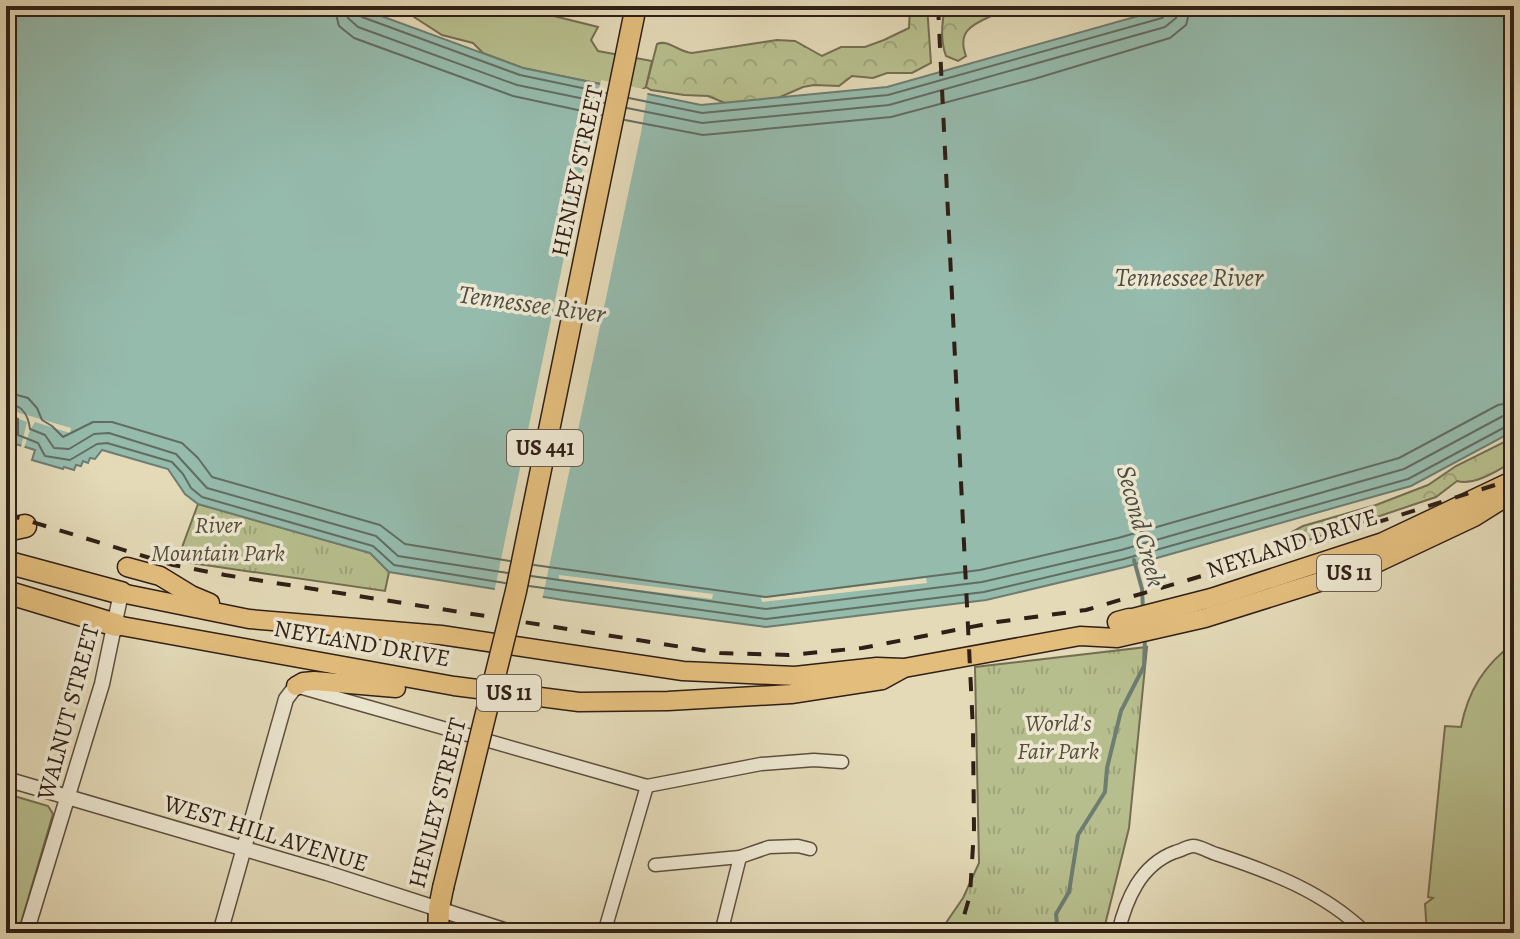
<svg xmlns="http://www.w3.org/2000/svg" width="1520" height="939" font-family="Alegreya,serif">
  <defs>
    <pattern id="forest-crowns" width="20" height="18" patternUnits="userSpaceOnUse" patternTransform="scale(2)"><rect width="20" height="18" fill="#b7be8d"/><path d="M2 6a3 3 0 1 1 6 0M12 15a3 3 0 1 1 6 0" fill="none" stroke="#9ea379"/></pattern>
    <pattern id="park-tufts" width="24" height="20" patternUnits="userSpaceOnUse" patternTransform="scale(2)"><rect width="24" height="20" fill="#b7be8d"/><path d="M3 7l-1-3M5 7V3M7 7l1-3M15 17l-1-3M17 17v-4M19 17l1-3" fill="none" stroke="#9ea379"/></pattern>
  </defs>
  <rect width="100%" height="100%" fill="#e4dab8"/>
  <filter id="stains"><feTurbulence type="fractalNoise" baseFrequency=".0025" numOctaves="4"/><feColorMatrix values="0 0 0 0 .2 0 0 0 0 .09 0 0 0 0 .02 0 0 0 .5 -.17"/></filter>
  <radialGradient id="worn" r=".72"><stop offset=".6" stop-color="#630" stop-opacity="0"/><stop offset="1" stop-color="#630" stop-opacity=".3"/></radialGradient>
  <g fill="#b7be8d" stroke="#746e52" stroke-width="2">
    <path d="M413 6H538L546 14 598 27 591 40 598 51 652 61 646 87 639 92 523 68 483 53 473 43 442 35 414 17Z"/>
    <path d="M1514 643V933H1427L1425 904 1433 898 1428 897 1445 726 1461 727C1468 691 1484 665 1514 643Z"/>
    <path d="M14 796 48 806 53 814 18 933H6V809L10 806Z"/>
  </g>
  <g fill="url(#forest-crowns)" stroke="#746e52" stroke-width="2">
    <path d="M910 6H927L931 63 912 73H887L873 78 852 76 839 86 814 85 803 87 778 98 725 103 708 96 684 95 651 90 646 87 657 44C669 39 678 52 692 53L777 40 795 41 822 56 841 47H865L884 40 909 28Z"/>
    <path d="M945 6H987L991 16C971 25 957 32 966 56L958 61 946 56C940 40 942 23 945 6Z"/>
    <path d="M1514 437V461C1498 470 1475 486 1457 481L1436 497 1303 542 1291 536 1292 532 1303 526 1376 505 1428 485 1456 466Z"/>
  </g>
  <g fill="url(#park-tufts)" stroke="#746e52" stroke-width="2">
    <path d="M198 504 371 553 389 572 385 591 177 561Z"/>
    <path d="M1147 647 1129 828 1103 933H939L963 898 979 863 975 667Z"/>
  </g>
  <path fill="#95bbad" stroke="#6d7d71" stroke-width="2" d="M6 6H354L523 68 701 105 887 87 1163 9 1183 6H1514V431L1411 486 1125 567 986 600 766 627 563 600 389 572 370 553 198 504 185 494 168 469 102 450 95 459 90 458 88 463 83 461 81 466 76 465 74 470 64 467 63 469 32 460 35 450 6 441 12 423 6 421Z"/>
  <g fill="#e4dab8">
    <path d="M601 80 648 90 641 133 542 600 494 593Z"/>
    <path d="M6 409 71 428 70 433 35 422 30 430 24 448 21 447 27 422 6 414Z"/>
    <path d="M559 575 713 594 712 599 559 580Z"/>
    <path d="M926 578 927 583 762 602 761 598Z"/>
  </g>
  <g fill="none" stroke-linecap="round" stroke-linejoin="round">
    <g stroke="#626d62" stroke-width="2">
      <path d="M334 6 339 26 354 38 513 96 601 115"/>
      <path d="M346 6 348 18 358 27 517 85 604 103"/>
      <path d="M356 6 357 13 362 17 520 75 606 93"/>
      <path d="M629 98 702 113 888 95 1162 18 1167 13 1169 6"/>
      <path d="M627 108 702 123 889 105 1165 27 1176 18 1179 6"/>
      <path d="M625 120 703 135 891 117 1034 79 1170 38 1186 25 1191 6"/>
      <path d="M6 392 28 398 37 408 42 420 52 426 63 437 93 422H112L182 443 198 458 212 477 380 525 405 544 510 561"/>
      <path d="M6 404C22 404 28 414 30 429L45 435 54 448 69 449 94 434 109 433 176 454 207 488 376 536 398 556 508 573"/>
      <path d="M6 414 18 419V435L38 443 45 456 70 460 97 444 107 443 172 462 183 474 191 488 202 497 373 546 394 565 505 583"/>
      <path d="M534 565 766 597 980 570 1118 538 1399 458 1498 405 1514 402"/>
      <path d="M531 576 766 609 982 582 1121 550 1404 469 1503 416 1514 414"/>
      <path d="M529 586 766 619 984 592 1124 559 1408 479 1507 426 1514 425"/>
    </g>
    <g stroke="#6d7d71" stroke-width="4">
      <path d="M1134 560 1142 589 1143 610"/>
      <path d="M1058 933 1056 914 1069 892 1078 835 1105 792 1107 768 1121 711 1144 666 1145 638"/>
    </g>
    <defs>
      <g id="minor">
        <path d="M299 687 647 786 761 764 814 760 842 762"/>
        <path d="M655 865 740 857 769 847 798 846 810 849"/>
        <path d="M604 933 647 786"/>
        <path d="M721 933 740 857"/>
        <path d="M1118 933C1126 900 1140 865 1175 852 1180 851 1188 846 1193 846 1200 846 1209 852 1216 854 1271 872 1324 892 1366 933"/>
      </g>
      <g id="tertiary">
        <path d="M6 779 327 873 513 933"/>
        <path d="M26 933 102 684 121 593"/>
        <path d="M220 933 286 699 296 686"/>
      </g>
      <g id="primary">
        <path d="M127 567 160 576 191 595 210 603"/>
        <path d="M121 593 249 619 441 635 683 671 795 676 877 667 904 668 1080 636 1117 638 1205 618 1370 566 1474 517 1514 492"/>
        <path d="M1129 619 1211 598 1383 542 1514 480"/>
        <path d="M116 625 454 686 579 702 668 701 791 694 882 680 902 669"/>
        <path d="M296 686 303 682 314 681 396 688"/>
      </g>
      <g id="trunk">
        <path d="M1118 622 1129 619"/>
        <path d="M438 933 439 908 443 888"/>
      </g>
      <g id="motorway">
        <path d="M6 530 25 526"/>
        <path d="M6 562 121 593"/>
        <path d="M6 592 116 625"/>
      </g>
    </defs>
    <use href="#minor" stroke="#5d4e3e" stroke-width="15"/>
    <use href="#tertiary" stroke="#5d4e3e" stroke-width="17"/>
    <use href="#primary" stroke="#301f16" stroke-width="21"/>
    <use href="#trunk" stroke="#301f16" stroke-width="23"/>
    <use href="#motorway" stroke="#301f16" stroke-width="25"/>
    <use href="#minor" stroke="#ede7d1" stroke-width="12"/>
    <use href="#tertiary" stroke="#ede7d1" stroke-width="14"/>
    <use href="#primary" stroke="#e2bd7c" stroke-width="18"/>
    <use href="#trunk" stroke="#e2bd7c" stroke-width="20"/>
    <use href="#motorway" stroke="#e2bd7c" stroke-width="22"/>
    <g stroke="#301f16" stroke-width="4" stroke-dasharray="14 14" stroke-linecap="butt">
      <path d="M938 6 973 730 974 829 970 895 959 933"/>
      <path d="M6 514 173 565 225 575 720 653 789 655 862 648 997 622 1086 610 1280 553 1514 479"/>
    </g>
    <defs>
      <path id="trunk-bridge" d="M443 888 516 591 636 6"/>
    </defs>
    <use href="#trunk-bridge" stroke="#301f16" stroke-width="23" stroke-linecap="butt"/>
    <use href="#trunk-bridge" stroke="#e2bd7c" stroke-width="20"/>
  </g>
  <g text-anchor="middle" dominant-baseline="central" stroke-width="7" stroke-linejoin="round" paint-order="stroke">
    <g fill="#ede7d1" stroke="#695b4e" stroke-width="2">
      <rect x="507" y="430" width="76" height="36" rx="6"/>
      <rect x="1317" y="555" width="64" height="36" rx="6"/>
      <rect x="477" y="675" width="64" height="36" rx="6"/>
    </g>
    <g font-size="22" font-weight="bold" fill="#301f16">
      <text x="545" y="448">US 441</text>
      <text x="1349" y="573">US 11</text>
      <text x="509" y="693">US 11</text>
    </g>
    <g font-size="24" fill="#301f16" stroke="#ede7d1">
      <text transform="translate(577 171) rotate(-78)">HENLEY STREET</text>
      <text transform="translate(1292 543) rotate(-18)">NEYLAND DRIVE</text>
      <text transform="translate(362 643) rotate(10)">NEYLAND DRIVE</text>
      <text transform="translate(68 712) rotate(-75)">WALNUT STREET</text>
      <text transform="translate(437 803) rotate(-76)">HENLEY STREET</text>
      <text transform="translate(266 833) rotate(17)">WEST HILL AVENUE</text>
    </g>
    <g font-size="24" font-style="italic" fill="#584f3a" stroke="#ede7d1">
      <text x="218" y="525">River<tspan x="218" dy="28">Mountain Park</tspan></text>
      <text x="1058" y="723">World's<tspan x="1058" dy="28">Fair Park</tspan></text>
    </g>
    <g font-size="26" font-style="italic" fill="#4e4e43" stroke="#ede7d1">
      <text x="1189" y="277">Tennessee River</text>
      <text transform="translate(532 304) rotate(8)">Tennessee River</text>
      <text transform="translate(1141 526) rotate(75)">Second Creek</text>
    </g>
  </g>
  <rect width="1520" height="939" fill="none" stroke="#e4dab8" stroke-width="32"/>
  <rect x="8" y="8" width="1504" height="923" fill="none" stroke="#301f16" stroke-width="4"/>
  <rect x="16" y="16" width="1488" height="907" fill="none" stroke="#301f16" stroke-width="2"/>
  <rect width="100%" height="100%" filter="url(#stains)"/>
  <rect width="100%" height="100%" fill="url(#worn)"/>
</svg>
